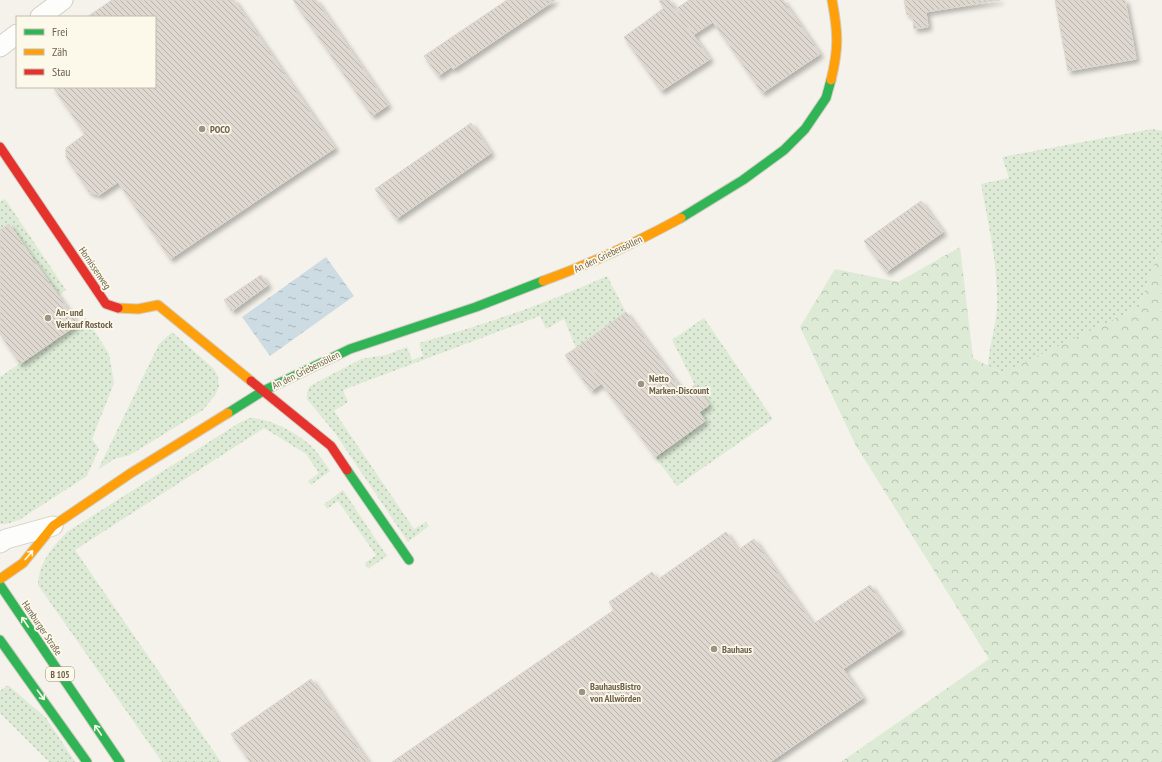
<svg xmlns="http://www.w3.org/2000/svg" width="1162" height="762" font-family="'PT Sans Narrow',sans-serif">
  <defs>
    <pattern id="grass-dots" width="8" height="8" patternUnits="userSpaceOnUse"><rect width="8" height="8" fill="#ddebd6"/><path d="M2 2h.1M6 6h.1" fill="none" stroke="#b7c2b0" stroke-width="1.8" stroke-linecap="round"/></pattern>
    <pattern id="forest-crowns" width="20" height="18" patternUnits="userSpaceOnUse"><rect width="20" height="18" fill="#ddebd6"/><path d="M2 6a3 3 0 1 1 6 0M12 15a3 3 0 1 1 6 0" fill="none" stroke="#b7c2b0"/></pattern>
    <pattern id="water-ripples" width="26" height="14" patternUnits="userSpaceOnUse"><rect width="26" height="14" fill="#cddce3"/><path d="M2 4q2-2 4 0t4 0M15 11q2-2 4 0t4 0" fill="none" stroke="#abb6ba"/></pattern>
    <pattern id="building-back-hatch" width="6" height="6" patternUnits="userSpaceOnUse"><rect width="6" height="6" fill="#ded8d0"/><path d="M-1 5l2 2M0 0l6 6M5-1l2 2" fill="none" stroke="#b8b3ab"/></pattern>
    <filter id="shadow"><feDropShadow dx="3.5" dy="3.5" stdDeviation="2" flood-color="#0004"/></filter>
  </defs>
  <rect width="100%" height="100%" fill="#f4f2ea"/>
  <g fill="url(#grass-dots)">
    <path d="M1152 129 1162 131V243L1139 307 1012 370 1002 373 988 366C989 344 998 322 997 299 997 260 988 222 981 184L1009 178 1002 157Z"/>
    <path d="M5 199 66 290 58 296 10 224 0 230V202Z"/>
    <path d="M607 276 626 312 576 348 564 319 546 329 540 316 343 390 348 402 334 411 414 529 426 522 429 526 408 542 335 433 307 399V392L310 386 361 359 386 355 407 347 412 360 423 356 419 343C484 325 546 304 607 276Z"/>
    <path d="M86 318 109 354 114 383 92 439 99 449 87 476 19 520 6 524H0V377Z"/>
    <path d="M704 318 773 419 677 486 655 457 705 421 699 412 709 404 695 385 672 340Z"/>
    <path d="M172 332 214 369 218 377 219 386 216 394 203 410 130 455 114 459 98 470 159 344Z"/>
    <path d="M250 418C269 418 295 432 309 444 318 452 324 462 330 471L311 485 308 481 319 473 306 454 264 428 75 550 221 762H162L38 585C39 562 52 548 67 532L239 423Z"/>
    <path d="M343 490 387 556 368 569 365 563 376 555 338 501 327 509 324 504Z"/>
    <path d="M8 685 46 718 75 762H49L0 713V691Z"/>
  </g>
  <path fill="url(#forest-crowns)" d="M1162 243V762H841L989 659 855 444 800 327 835 269 898 282 960 247 973 358 1002 373 1139 307Z"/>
  <path fill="url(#water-ripples)" d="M326 257 354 296 270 356 242 317Z"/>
  <g fill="url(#building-back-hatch)" stroke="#dcd7cd" filter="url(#shadow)">
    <path d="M112 0H234L335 148 170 259 118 182 99 195 89 192 66 157V148L85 134 53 87H155V17H87Z"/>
    <path d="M293 0H316L388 105 372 116Z"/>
    <path d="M507 0H555L453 69 451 67 438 76 424 56Z"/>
    <path d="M662 0H669L710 59 661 91 624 37 664 8 659 1Z"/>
    <path d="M689 0H783L820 54 762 93 713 22 693 35 676 9Z"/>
    <path d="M904 0H1000L926 12 928 27 914 29 912 14 907 15Z"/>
    <path d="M1055 0H1125L1136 59 1068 71Z"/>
    <path d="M471 123 491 153 396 219 375 189Z"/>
    <path d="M921 201 943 232 886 272 864 241Z"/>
    <path d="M9 224 78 324 20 364 0 334V230Z"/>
    <path d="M261 275 268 285 232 311 224 300Z"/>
    <path d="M626 312 684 393 695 385 709 405 699 412 705 421 655 457 576 348Z"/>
    <path d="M576 348 602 383 591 391 565 355Z"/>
    <path d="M726 532 738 550 754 539 813 624 870 585 901 630 843 669 863 698 770 762H392L614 610 609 602 631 587 652 572 657 580Z"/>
    <path d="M311 679 368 762H250L231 734Z"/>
  </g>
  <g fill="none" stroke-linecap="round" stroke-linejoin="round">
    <defs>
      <g id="street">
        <path d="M40 17 63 0"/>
        <path d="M0 47 17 34"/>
        <path d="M0 543 6 539 53 526"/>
      </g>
      <g id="fast">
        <path d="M681 218 743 180 784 150 805 129 826 98 831 80"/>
        <path d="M228 413 263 391 350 349 476 307 543 281"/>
        <path d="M347 470 409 560"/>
        <path d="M0 585 120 762"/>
        <path d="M0 640 87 762"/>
      </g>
      <g id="slow">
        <path d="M831 80C839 48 838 32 832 0"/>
        <path d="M543 281C590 264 637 242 681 218"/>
        <path d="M118 308 138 309 158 305 251 381"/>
        <path d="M0 579 23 563 53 526 131 473 228 413"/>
      </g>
      <g id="jam">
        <path d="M0 147 106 304 118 308"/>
        <path d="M251 381 331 446 347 470"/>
      </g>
    </defs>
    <use href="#street" stroke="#d3cfc8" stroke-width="21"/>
    <use href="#fast" stroke="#d2cec5" stroke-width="11"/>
    <use href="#slow" stroke="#d2cec5" stroke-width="11"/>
    <use href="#jam" stroke="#d2cec5" stroke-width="11"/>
    <use href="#street" stroke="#fdfdfc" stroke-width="19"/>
    <use href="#fast" stroke="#30b455" stroke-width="9"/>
    <use href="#slow" stroke="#ff9f0a" stroke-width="9"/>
    <use href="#jam" stroke="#e5322d" stroke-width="9"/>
  </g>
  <defs><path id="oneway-shaft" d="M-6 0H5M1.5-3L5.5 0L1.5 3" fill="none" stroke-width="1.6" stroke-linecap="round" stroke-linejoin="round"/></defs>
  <g stroke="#fcf9ea">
    <use href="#oneway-shaft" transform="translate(29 555) rotate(-50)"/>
    <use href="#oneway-shaft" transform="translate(25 622) rotate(-124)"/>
    <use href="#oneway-shaft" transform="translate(41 695) rotate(53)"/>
    <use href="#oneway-shaft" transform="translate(98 730) rotate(-124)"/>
  </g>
  <g fill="#9d9384" stroke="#fcf9ea" stroke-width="1.5">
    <circle cx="202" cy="129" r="4"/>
    <circle cx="48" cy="318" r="4"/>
    <circle cx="641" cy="384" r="4"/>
    <circle cx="714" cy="649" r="4"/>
    <circle cx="582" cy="692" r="4"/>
  </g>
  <g text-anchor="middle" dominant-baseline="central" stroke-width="3.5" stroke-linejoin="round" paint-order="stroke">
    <rect fill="#fcf9ea" stroke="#998e7c" stroke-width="1" x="46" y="667" width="28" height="14" rx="3"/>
    <g font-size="9" font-weight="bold" fill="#6e604d">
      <text x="60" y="674">B 105</text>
    </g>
    <g font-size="10" font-weight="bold" fill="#6e604d" stroke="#fcf9ea" text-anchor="start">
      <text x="210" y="129">POCO</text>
      <text x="56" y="312">An- und<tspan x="56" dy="12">Verkauf Rostock</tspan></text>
      <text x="649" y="378">Netto<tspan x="649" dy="12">Marken-Discount</tspan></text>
      <text x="722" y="649">Bauhaus</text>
      <text x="590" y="686">BauhausBistro<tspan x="590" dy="12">von Allwörden</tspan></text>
    </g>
    <g font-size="10" fill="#6e604d" stroke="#fcf9ea">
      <text transform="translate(608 254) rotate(-25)">An den Griebensöllen</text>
      <text transform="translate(95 268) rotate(56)">Hornissenweg</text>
      <text transform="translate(306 370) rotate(-26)">An den Griebensöllen</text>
      <text transform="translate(42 628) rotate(56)">Hamburger Straße</text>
    </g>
  </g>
  <rect x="16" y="16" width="140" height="72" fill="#fcf9ea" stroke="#c3bcab"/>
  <rect x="24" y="29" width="20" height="6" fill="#30b455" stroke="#c3bcab"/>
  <text x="52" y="36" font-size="12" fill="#6e604d">Frei</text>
  <rect x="24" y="49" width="20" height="6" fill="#ff9f0a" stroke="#c3bcab"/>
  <text x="52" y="56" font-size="12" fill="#6e604d">Zäh</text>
  <rect x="24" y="69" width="20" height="6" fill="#e5322d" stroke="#c3bcab"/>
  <text x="52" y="76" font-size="12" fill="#6e604d">Stau</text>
</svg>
